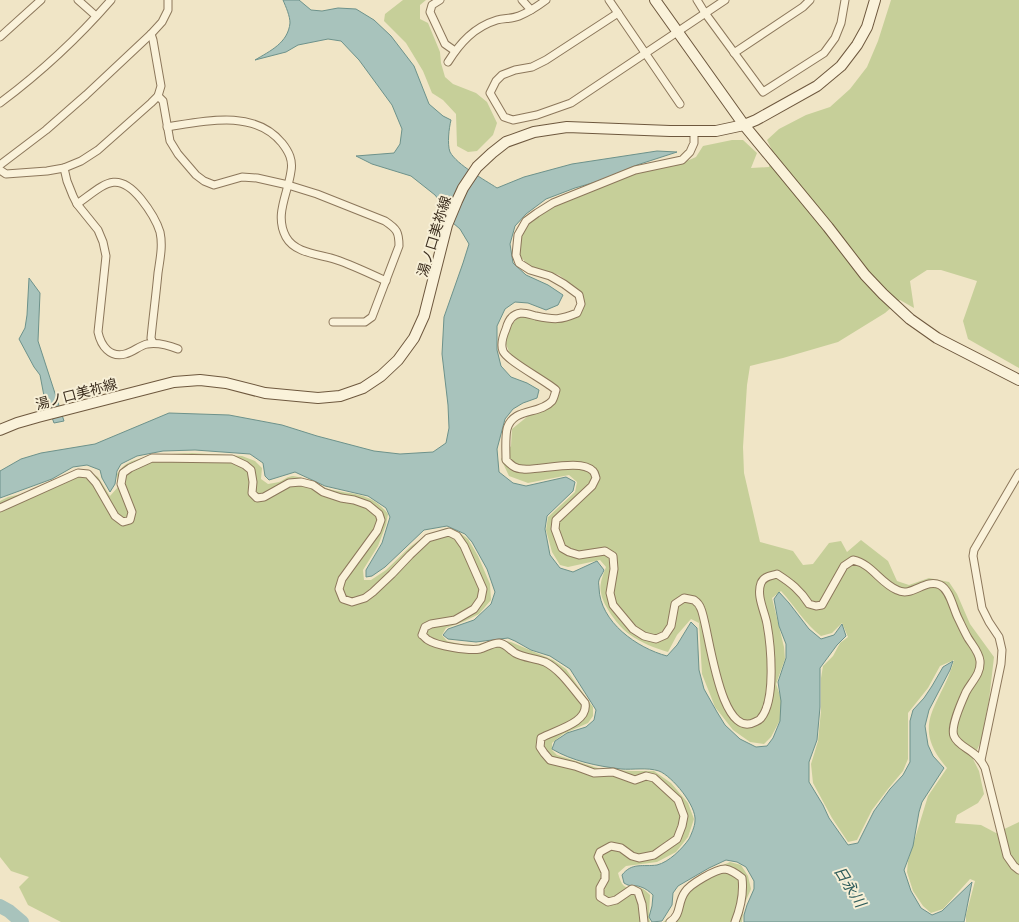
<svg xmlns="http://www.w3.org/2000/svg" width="1019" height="922" font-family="Georgia,'Noto Sans JP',serif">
  <rect width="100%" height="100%" fill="#f0e5c6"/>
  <g fill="#c6cf99">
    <path d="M403 0H426L420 5V19L428 23 440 52 441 63 445 77 453 84 476 93 487 102 497 123 493 135 477 151 468 152 457 146 456 114 443 100 432 93 423 71 406 43 384 21 385 14Z"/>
    <path d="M891 0H1019V368L968 339 963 321 977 281 941 270H927L910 281 914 308 900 300 885 313 838 342 783 358 750 366 747 385 743 447 744 473 760 542 793 551 803 565 813 564 829 543 841 541 847 552 861 540 888 561 897 581 909 585 929 578 949 582 957 594 970 624 994 657 989 700 981 741 973 759 979 771 984 794 978 803 957 815 955 823 981 825 996 833 1019 822V922H966V915L975 881 970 879 943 909 931 913 923 906 913 891 907 872 908 861 928 796 947 768C908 723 942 705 954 660L940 666 928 688 908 713V759L903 771 888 789 872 810 857 840 848 842 832 818 813 783 811 764 818 741 821 711V678L823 666 833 656 840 643 848 637 842 623 832 633 821 636C805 624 795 606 781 591L772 598 784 647 785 659 776 684 782 701 780 720 771 737 764 744 750 742 733 730 715 707 702 674 699 623 691 619 677 635 668 652C655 648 641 643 629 634 619 627 603 606 601 593 599 584 603 575 606 567L600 560 568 567 560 565 552 552 546 530 548 517 575 492 577 482 569 475 528 483 509 476 501 459 511 446 512 429 528 416 547 409 556 387 510 354 506 344 509 327 520 316C538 318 563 329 578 314 581 311 583 305 584 300L576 288 559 275 530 266 517 254 520 237 527 224 557 204 637 171 680 164 696 157 703 146 732 140H743L757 153 751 168 769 167 772 150 767 140 779 129 806 115 830 107 850 89 867 67 878 41Z"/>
    <path d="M192 453 242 456 255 461 262 468 261 479 268 484C272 483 276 483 279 482 284 480 288 476 293 476 304 477 312 484 322 487 347 496 369 489 388 514L386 525 378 546 363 570 364 580H371L386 570 411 546 424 537 446 528 456 530 468 539 478 556 490 584 491 600 479 614 465 621 446 628 442 635 447 641 460 644 475 645 491 641 500 640 511 642 553 660 566 669 580 689 593 707V716L588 723 563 734 552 743V750L557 755 601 769 631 771H654L671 783 688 803 694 819 688 837 676 852 657 862 626 866 618 873C624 896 630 883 643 889 646 891 648 893 650 895L649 916 650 922H61L28 905 19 887 29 877 11 871 0 857V501L8 497 26 493 76 470 92 473 98 477 110 496 118 487 117 474C120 471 122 467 125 465 141 454 173 454 192 453Z"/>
    <path d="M730 862 741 865 748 876 751 889 744 905 742 922H663L673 915C675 907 676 899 681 893 689 880 716 868 730 862Z"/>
  </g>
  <g fill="#a8c3bc" stroke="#6d928b">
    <path d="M283 0H299L311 10 322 11 338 8 356 9 374 20 391 36 414 66 429 104 443 116 451 120C449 128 447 144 450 152 457 165 485 180 497 188L524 177 572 164 657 151 677 152 637 165 599 181 575 188 546 199 526 214 515 226 510 244 513 263 526 275 548 285 563 295 558 305 546 310 528 303 515 302 505 309 497 326V350L501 366 511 377 527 383 539 390 537 398 523 403 513 409 505 419 497 449 499 472 513 483 526 486 566 477 575 482 573 491 547 516 545 529 550 555 560 568 573 572 597 561 604 570C603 573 600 577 599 580 598 583 599 585 599 588 600 622 637 648 667 656L677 645 691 622 697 628 699 670 704 689 717 712 725 725 740 739 756 747 767 746 773 738 780 721 781 701 778 682 786 658V644L779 626 774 599 779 592 789 603 809 629 821 639 834 635 842 624 846 636 837 645 820 668V707L817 740 809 762V782L823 805 829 818 848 845 858 843 874 811 890 789 903 775 910 762V721L913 710 924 698 932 686 943 667 953 661 950 670 929 710 925 726 928 745 933 756 944 768 922 802 919 812 913 846 904 870 911 891 921 908 932 915 942 911 972 882 964 922H744V915L747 905 754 889V881L746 867 737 862 726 860 709 868 678 886 673 893 672 905 662 921 652 922 649 917 652 906 653 895C650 892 645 888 641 887 633 884 632 888 624 883L622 875C632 862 643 867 657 865 669 862 682 849 689 839 691 835 695 826 695 821 697 806 672 776 659 771 647 767 633 770 621 769 597 766 572 761 552 749L555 741 567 733 586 727 594 720 596 710 570 669 550 656 531 650 515 641 508 638 476 642 448 639 443 635 448 629 474 620 491 604 495 592 487 569 472 542 465 534 447 526 424 530 385 567 372 576 366 577V570L382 543 390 517 386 508 368 496 325 486 295 472 269 480 265 476 263 463 250 454 195 450 163 451 137 456 121 464 117 471 115 484 110 492 102 478 100 470 87 465 73 467 52 479 0 498V471L21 459 41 453 95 444 169 413 229 415 282 425 317 436 374 451 400 454 433 452 446 443 449 428 448 405 442 354 444 317 463 263 469 244 460 229 446 217 443 205 435 195 411 176 372 164 356 156 394 153 400 144 402 129 392 105 359 60 341 41 328 39 298 45 286 52 255 60C270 51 288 43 290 23 290 16 286 7 283 0Z"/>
    <path d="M29 278 40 293 38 341 64 421 54 423 44 396 40 375 34 367 19 339 25 328 27 315Z"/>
  </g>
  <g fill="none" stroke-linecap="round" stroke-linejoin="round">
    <path stroke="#a8c3bc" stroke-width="14" d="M0 906 9 911 22 922"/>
    <defs>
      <g id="street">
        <path d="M78 0 96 16"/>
        <path d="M440 0 432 5 430 12 445 44 455 51"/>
        <path d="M522 0 531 10"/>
        <path d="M609 0 680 104"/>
        <path d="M697 0 705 13 763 92 824 53 835 38 841 23 845 0"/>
        <path d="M618 13 546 60 532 67 515 70 502 75 496 81 490 93 504 117 513 120 537 115 571 103 725 0"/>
        <path d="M0 37 41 0"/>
        <path d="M734 53 803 7 810 0"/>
        <path d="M448 62C460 43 474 27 497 20 504 18 512 19 519 16 529 12 538 6 546 0"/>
        <path d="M158 96 163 101 170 141 178 154 196 175 204 181 214 185 242 177 257 178 288 185 317 194 385 221C397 229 399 232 399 246L372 317 365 322H333"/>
        <path d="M0 103C40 73 78 38 111 0"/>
        <path d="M167 127C205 121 254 109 282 143 289 152 293 160 291 171 288 194 274 215 286 237 296 255 323 254 340 261 356 267 371 274 386 281"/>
        <path d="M694 130V143L690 152 682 160 635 170 553 203 537 213 526 221 518 235 516 255 519 263 530 270 550 276 564 284 579 295 581 304 577 313C560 320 555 320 536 316 532 315 526 313 521 313 512 314 508 321 506 329 503 336 500 344 503 351 506 360 546 381 556 390 555 393 554 398 552 401 540 415 513 407 507 429 505 438 506 450 506 460 511 465 515 469 523 469 539 471 581 458 593 471 595 473 595 475 596 478L592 486 556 520 555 529 562 548 569 552 579 555 605 551 613 556 614 569 610 593 613 605 633 629 644 636 656 639 665 635 671 626 675 604 684 598 694 600C697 602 700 606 701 609 709 627 719 741 755 722 757 721 760 720 761 718 776 700 771 646 767 624 765 612 756 596 761 583 764 576 771 576 777 574 791 583 800 590 809 604L816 606 822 605 844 566 853 560C872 564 880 583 897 590 912 598 925 578 940 585 950 590 953 608 958 618 961 624 964 631 968 638 973 646 979 652 980 661 981 674 972 681 966 692 962 701 950 727 954 736 957 744 967 748 973 753 979 757 982 762 985 768L1007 856 1014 866 1019 870"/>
        <path d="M0 165 46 130 86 95 151 34 162 22 168 10V0"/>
        <path d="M64 168 67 181 73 196 77 204 98 230 103 242 106 256 98 332C101 346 110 358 125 354 133 352 139 346 147 344 158 342 168 345 178 349"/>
        <path d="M0 170 6 174 47 171 64 168 81 161 98 150 151 103 158 96 161 86 153 40 151 34"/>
        <path d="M77 204C103 186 116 168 141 199 149 209 156 219 160 232 163 246 160 259 158 273 156 295 153 317 151 338L153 343"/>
        <path d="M0 508 78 473 88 474 96 483 115 516 123 522 130 520 132 512 121 484 123 473 130 468 152 458 232 459 245 465 251 470 253 482 252 493 257 498 264 497 289 483 301 482 313 485 323 492 341 498 354 500 368 505 379 514 381 520 377 531 342 579 339 589 343 599 352 602 365 598 373 592 392 574 410 555 428 538 449 532 457 536 464 546 483 589 481 599 474 609 455 620 431 624 425 627 422 635C423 635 427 640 428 640 437 646 469 651 480 649 486 647 493 643 499 643 506 644 510 650 515 653 524 658 535 658 545 662 561 670 573 689 585 703 589 723 555 730 541 738L540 747 544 753 550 760 575 766 594 773 613 772 635 780 646 776 654 778 678 800 684 816 682 826 677 839 664 848 654 855 639 858 632 856 621 848 611 846 600 852 598 857 605 872V879L600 888V897L608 902 616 900 632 889 638 892 642 904 644 922"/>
        <path d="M981 760 1001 664 1002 650 999 637 989 622 982 608 973 556 974 550 1019 473"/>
        <path d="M670 922C682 914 677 903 685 892 690 884 716 869 725 869 732 870 737 874 742 878 744 894 741 907 735 922"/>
      </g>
      <g id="secondary">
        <path d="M655 0 744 125 828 227 865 275 883 294 910 319 937 338 1019 380"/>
        <path d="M0 430 17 423 38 417 174 382 200 380 226 383 265 393 318 398 340 396 363 388 381 376 398 360 414 338 424 316 447 225 457 201 463 188 477 167 492 153 506 142 534 132 567 127 670 131H716L744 125 756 120 817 86 841 66 857 45 867 27 875 0"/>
      </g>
    </defs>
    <use href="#street" stroke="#8c775b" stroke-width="9"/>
    <use href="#secondary" stroke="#6e583e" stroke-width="12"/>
    <use href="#street" stroke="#faf2da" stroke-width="7"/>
    <use href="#secondary" stroke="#faf2da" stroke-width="10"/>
  </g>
  <g text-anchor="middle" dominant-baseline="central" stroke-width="4" stroke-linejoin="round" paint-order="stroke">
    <g font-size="14" fill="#3c2e1f" stroke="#f7efd6">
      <text transform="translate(433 236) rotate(-73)">湯ノ口美祢線</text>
      <text transform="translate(76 393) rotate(-15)">湯ノ口美祢線</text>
    </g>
    <g font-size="15" font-style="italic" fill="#2e5c5b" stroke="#f7efd6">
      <text transform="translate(851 886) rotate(58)">日永川</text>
    </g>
  </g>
</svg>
